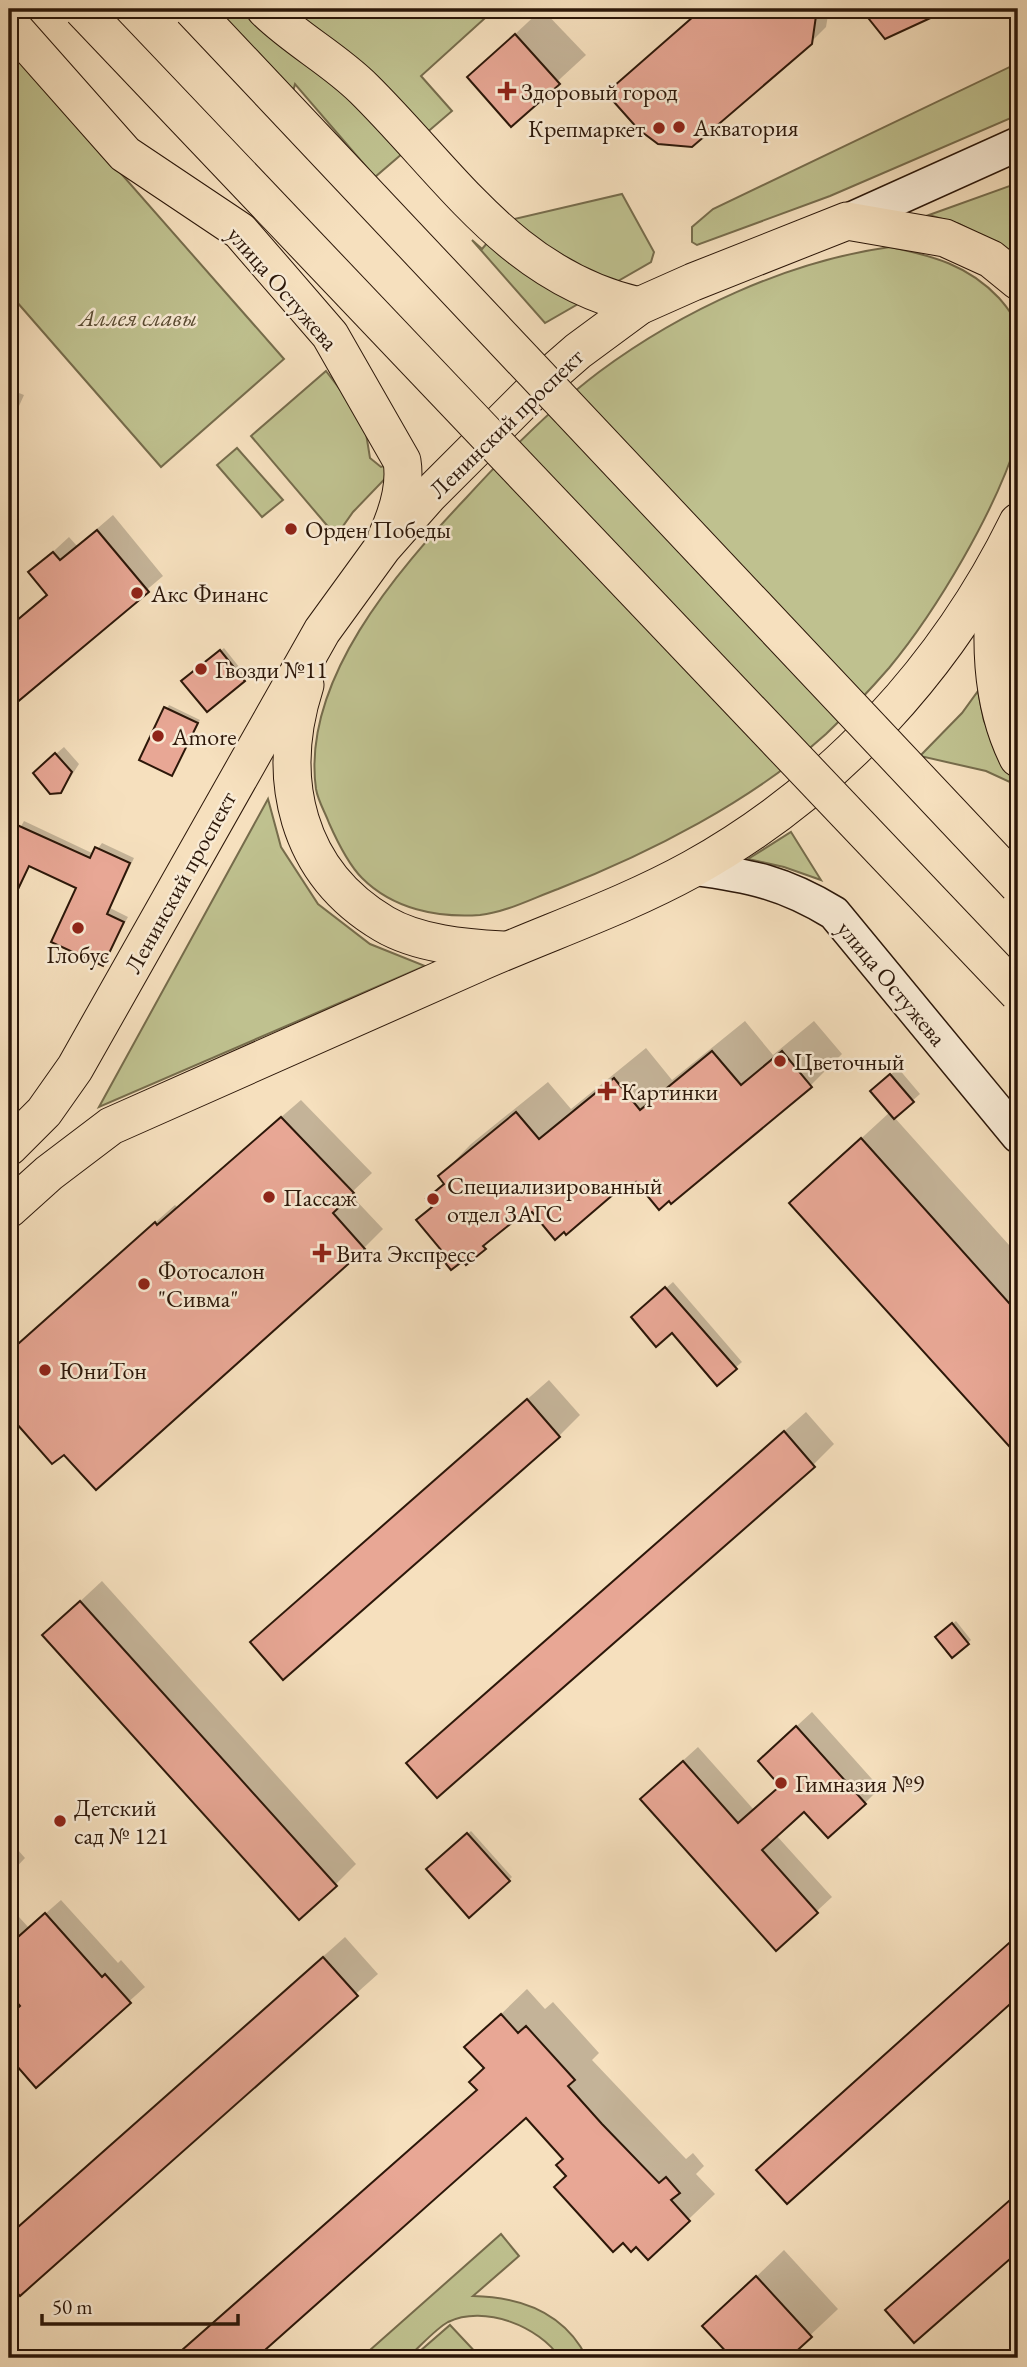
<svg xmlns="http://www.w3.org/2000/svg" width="1027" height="2367" font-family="'EB Garamond',serif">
  <rect width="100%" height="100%" fill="#f6e0be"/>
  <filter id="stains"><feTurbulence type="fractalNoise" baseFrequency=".00286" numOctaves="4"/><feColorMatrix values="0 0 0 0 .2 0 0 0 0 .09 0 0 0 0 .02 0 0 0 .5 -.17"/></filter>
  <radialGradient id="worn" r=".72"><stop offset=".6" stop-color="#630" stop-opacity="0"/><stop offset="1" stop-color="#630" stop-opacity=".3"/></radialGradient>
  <g fill="#bfc18f" stroke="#766c4c" stroke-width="2">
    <path d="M194 9H495L421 76 452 111 375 177 295 84 287 114Z"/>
    <path d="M9 46 284 359 161 467 9 293Z"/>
    <path d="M1018 63V115L830 196 697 245 692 242V227L713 209Z"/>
    <path d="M1018 183V255L959 224 929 215Z"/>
    <path d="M622 194 654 252 651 262 545 323 472 240 482 249 506 221Z"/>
    <path d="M890 247C933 256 968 265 999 298 1007 307 1016 318 1018 330 1023 364 1018 403 1018 438 996 510 937 610 889 668 869 691 847 714 826 734 752 801 650 853 558 889 533 898 507 912 480 915 437 918 393 909 362 878 348 864 337 841 329 823 325 812 318 801 316 789 301 681 397 571 466 498 507 453 550 409 599 372 681 311 788 261 890 247Z"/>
    <path d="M326 371 364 421 370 458 381 467 402 461 353 512 336 536 251 436Z"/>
    <path d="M237 448 283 500 262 517 217 465Z"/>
    <path d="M978 691 984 721 1014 784 986 771 920 756 962 713Z"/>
    <path d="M268 799 281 847 318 904 370 944 425 966 99 1107Z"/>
    <path d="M791 832 821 880 784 867 748 859Z"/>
    <path d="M501 2234 519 2256 473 2296C521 2297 564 2312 587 2358H560C540 2327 484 2304 448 2322 434 2330 420 2347 407 2358H361Z"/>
    <path d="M450 2325 481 2358H412Z"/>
  </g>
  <g fill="#0003">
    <path d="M542 9 586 55 511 124 469 77Z"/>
    <path d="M703 9H829L826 27 811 42 623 79Z"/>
    <path d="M9 389 24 395 9 428Z"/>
    <path d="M113 515 163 576 9 707V626L48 593 31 572 69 537 77 546Z"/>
    <path d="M224 648 247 677 207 710 184 681Z"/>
    <path d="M169 705 200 720 172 774 141 759Z"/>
    <path d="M64 747 79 764 61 792 43 765Z"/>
    <path d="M24 821 94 854 102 843 134 858 110 908 128 917 102 963 79 887 30 865 16 896 9 900V848Z"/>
    <path d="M745 1021 773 1055 814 1021 842 1054 810 1086 636 1180 519 1214 467 1262 443 1251 418 1220 433 1205 428 1199 445 1182 440 1176 471 1144 548 1082 571 1109 646 1048 672 1080Z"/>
    <path d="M898 1068 920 1094 894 1117 1018 1255V1453L791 1203 890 1112 880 1084Z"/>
    <path d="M301 1100 372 1173 350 1194 383 1229 364 1248 53 1462 9 1412V1352L175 1205 177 1207Z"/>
    <path d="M673 1282 742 1362 735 1368 640 1311Z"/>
    <path d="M549 1380 580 1415 559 1436 252 1642Z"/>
    <path d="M806 1412 834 1444 813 1465 409 1763Z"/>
    <path d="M102 1581 356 1864 336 1884 44 1635Z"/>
    <path d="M956 1621 971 1640 968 1643 940 1634Z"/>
    <path d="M812 1712 880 1788 865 1803 804 1809 776 1835 832 1897 776 1949 657 1784 698 1747 754 1810 782 1785 775 1746Z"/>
    <path d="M471 1831 512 1877 469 1915 428 1869Z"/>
    <path d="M9 1840 25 1858 9 1875Z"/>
    <path d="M61 1900 118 1963 121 1960 145 1987 36 2085 9 2055V2017L22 2005 9 1991V1906L29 1928Z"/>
    <path d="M345 1937 378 1974 20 2294 9 2281V2235Z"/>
    <path d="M527 1989 545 2009 553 2002 599 2053 592 2060 686 2159 693 2153 704 2166 696 2174 715 2194 648 2258 568 2176 565 2159 526 2115 253 2358H172L477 2089 486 2067 467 2047Z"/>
    <path d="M1018 2192V2249L914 2341 887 2310Z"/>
    <path d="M784 2250 838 2309 786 2358H735L705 2326Z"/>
    <path d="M16 2346 27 2358H9V2352Z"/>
  </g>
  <g fill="#e8a795" stroke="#2c1709" stroke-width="2">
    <path d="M702 9H817L812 44 692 147 658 144 638 129 606 93Z"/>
    <path d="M861 9H950L885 39Z"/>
    <path d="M515 34 560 84 511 127 467 77Z"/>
    <path d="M97 530 149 592 9 709V627L47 595 28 572 53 552 60 560Z"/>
    <path d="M220 650 245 681 207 712 181 681Z"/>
    <path d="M164 707 198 723 172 776 139 760Z"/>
    <path d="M55 753 72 772 61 793 50 794 33 773Z"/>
    <path d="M17 825 90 858 95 847 130 863 107 914 124 922 103 966 51 942 76 888 29 866 9 908V843Z"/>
    <path d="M712 1051 741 1085 782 1051 812 1087 671 1204 669 1201 659 1210 636 1182 625 1191 622 1187 566 1235 564 1232 555 1240 532 1212 522 1220 519 1217 483 1246 486 1249 466 1265 463 1261 451 1270 438 1254 442 1251 416 1220 432 1207 426 1199 444 1184 438 1176 516 1112 539 1139 614 1078 640 1110Z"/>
    <path d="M890 1074 914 1102 894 1119 870 1091Z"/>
    <path d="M281 1117 354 1193 333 1213 365 1249 96 1490 64 1455 52 1464 9 1415V1352L155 1222 157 1225Z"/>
    <path d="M861 1138 1018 1313V1456L789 1203Z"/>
    <path d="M665 1287 737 1369 717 1386 672 1333 656 1347 631 1317Z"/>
    <path d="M527 1399 560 1437 283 1680 250 1642Z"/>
    <path d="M784 1431 815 1467 437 1798 406 1763Z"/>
    <path d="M80 1601 337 1886 299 1920 42 1635Z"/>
    <path d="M952 1623 969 1644 952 1658 935 1637Z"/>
    <path d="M796 1726 866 1804 828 1838 804 1812 762 1850 818 1913 776 1951 640 1799 683 1761 738 1823 780 1786 758 1761Z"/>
    <path d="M467 1833 510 1881 469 1918 426 1869Z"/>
    <path d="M45 1913 102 1977 105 1974 131 2003 36 2088 9 2057V2016L20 2006 9 1993V1945Z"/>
    <path d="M1018 1935V1997L787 2204 756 2170Z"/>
    <path d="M323 1957 358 1996 20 2296 9 2284V2235Z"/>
    <path d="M501 2014 518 2033 526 2026 575 2080 568 2086 602 2124 659 2183 666 2177 680 2193 671 2200 690 2221 648 2260 636 2247 631 2252 623 2243 613 2252 554 2187 566 2176 556 2165 563 2159 526 2118 256 2358H173L477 2090 469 2082 484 2068 464 2047Z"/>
    <path d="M1018 2193V2252L914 2343 885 2310Z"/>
    <path d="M756 2276 812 2337 789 2358H732L702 2326Z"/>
  </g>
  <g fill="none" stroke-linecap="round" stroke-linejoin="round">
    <defs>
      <g id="secondary">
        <path d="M847 221 1018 144"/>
        <path d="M692 868C750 876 783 882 834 913L1018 1136"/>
      </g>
      <g id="primary">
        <path d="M265 9C295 39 334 59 364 89 451 175 512 277 639 306"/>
        <path d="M9 23 125 154 240 231 330 335 402 461C406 486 397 514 387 536"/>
        <path d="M997 571C990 634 989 700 1018 758"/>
        <path d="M305 685C275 778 296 872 384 924 418 944 465 948 503 950"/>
        <path d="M9 1147 44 1112 75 1068 322 631 383 547 428 496 539 385 578 351 639 306 693 282 847 221 945 238 991 259 1018 281"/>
        <path d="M9 1209 49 1173 111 1126C233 1072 355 1018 476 964 548 932 623 907 692 869 834 790 947 667 1018 522"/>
      </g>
    </defs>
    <use href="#secondary" stroke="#2c1709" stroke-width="36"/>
    <use href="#primary" stroke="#2c1709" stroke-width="39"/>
    <use href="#secondary" stroke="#f9ebd5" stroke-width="33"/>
    <use href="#primary" stroke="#f6e0be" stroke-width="37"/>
    <defs>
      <g id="primary-bridge">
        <path d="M82 9 1018 993"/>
        <path d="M192 9 1018 885"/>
      </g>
    </defs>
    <use href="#primary-bridge" stroke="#2c1709" stroke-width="39" stroke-linecap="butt"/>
    <use href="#primary-bridge" stroke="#f6e0be" stroke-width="37"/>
  </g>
  <g fill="#8f2418" stroke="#f9ebd5" stroke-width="2.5">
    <path d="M503.5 80.5h7v7h7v7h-7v7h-7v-7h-7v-7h7z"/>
    <circle cx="679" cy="127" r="7"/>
    <circle cx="659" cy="128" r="7"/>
    <circle cx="291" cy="529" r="7"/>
    <circle cx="137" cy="593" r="7"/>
    <circle cx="201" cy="669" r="7"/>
    <circle cx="158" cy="736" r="7"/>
    <circle cx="78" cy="928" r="7"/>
    <circle cx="780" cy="1061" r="7"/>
    <path d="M603.5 1080.5h7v7h7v7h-7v7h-7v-7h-7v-7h7z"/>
    <circle cx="269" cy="1197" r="7"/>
    <circle cx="433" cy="1199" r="7"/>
    <path d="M318.5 1242.5h7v7h7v7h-7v7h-7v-7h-7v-7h7z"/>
    <circle cx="144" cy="1284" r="7"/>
    <circle cx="45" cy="1370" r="7"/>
    <circle cx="781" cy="1783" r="7"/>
    <circle cx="60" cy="1821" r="7"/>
  </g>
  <g text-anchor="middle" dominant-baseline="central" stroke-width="5" stroke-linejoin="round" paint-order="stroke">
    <g font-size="24" fill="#2c1709" stroke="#f9ebd5" text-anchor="start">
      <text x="521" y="91">Здоровый город</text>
      <text x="693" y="127">Акватория</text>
      <text x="645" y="128" text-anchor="end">Крепмаркет</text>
      <text x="305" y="529">Орден Победы</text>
      <text x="151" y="593">Акс Финанс</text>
      <text x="215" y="669">Гвозди №11</text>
      <text x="172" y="736">Amore</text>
      <text x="78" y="954" text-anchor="middle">Глобус</text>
      <text x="794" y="1061">Цветочный</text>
      <text x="621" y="1091">Картинки</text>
      <text x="447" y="1185">Специализированный<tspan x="447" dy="28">отдел ЗАГС</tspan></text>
      <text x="283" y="1197">Пассаж</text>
      <text x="336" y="1253">Вита Экспресс</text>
      <text x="158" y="1270">Фотосалон<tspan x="158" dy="28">"Сивма"</tspan></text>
      <text x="59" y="1370">ЮниТон</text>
      <text x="795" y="1783">Гимназия №9</text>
      <text x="74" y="1807">Детский<tspan x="74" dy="28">сад № 121</tspan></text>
    </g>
    <g font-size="24" fill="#2c1709" stroke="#f9ebd5">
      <text transform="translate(283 288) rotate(49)">улица Остужева</text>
      <text transform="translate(506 423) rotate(-44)">Ленинский проспект</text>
      <text transform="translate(180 882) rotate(-61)">Ленинский проспект</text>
      <text transform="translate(892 983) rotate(50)">улица Остужева</text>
    </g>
    <g font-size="24" font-style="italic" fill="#584a31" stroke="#f9ebd5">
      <text x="138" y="317">Аллея славы</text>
    </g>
  </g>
  <rect width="1027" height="2367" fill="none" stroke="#f6e0be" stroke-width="35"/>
  <rect x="10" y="10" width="1006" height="2346" fill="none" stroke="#2c1709" stroke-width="3.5"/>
  <rect x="18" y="18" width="992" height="2332" fill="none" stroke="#2c1709" stroke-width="2"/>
  <path d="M42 2314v10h196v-10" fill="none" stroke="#2c1709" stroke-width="3.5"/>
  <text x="52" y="2314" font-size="21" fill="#2c1709" stroke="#f9ebd5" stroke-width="5" paint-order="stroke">50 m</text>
  <rect width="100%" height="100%" filter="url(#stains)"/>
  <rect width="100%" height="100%" fill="url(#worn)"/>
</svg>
